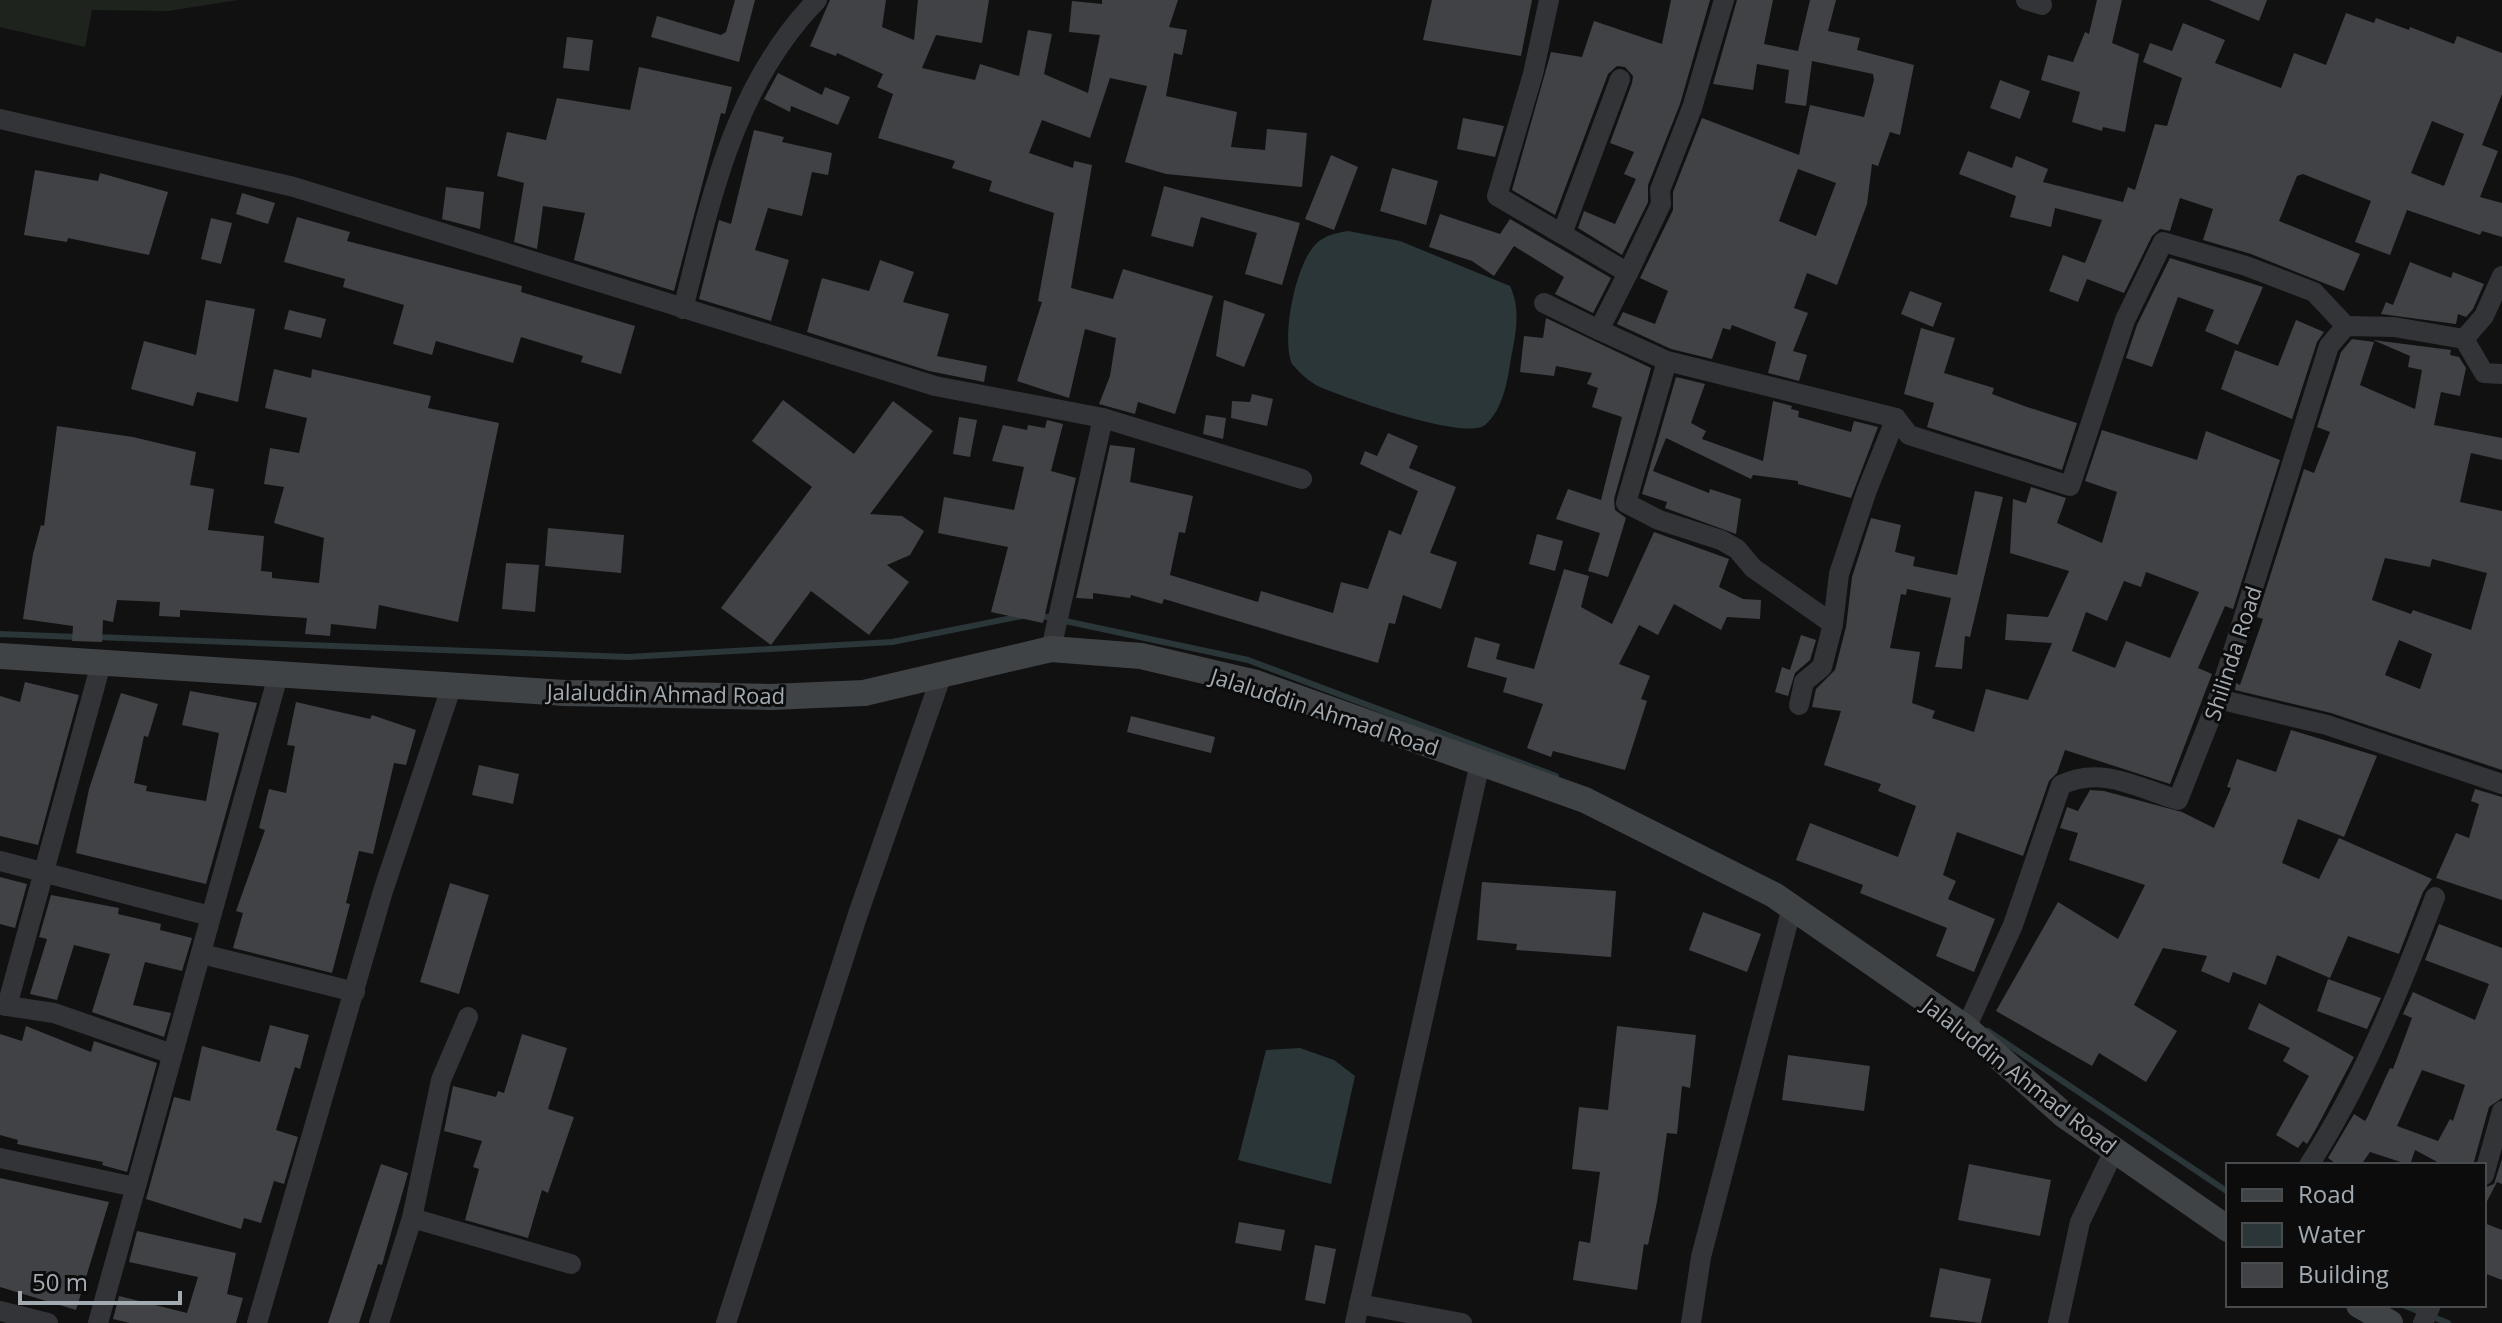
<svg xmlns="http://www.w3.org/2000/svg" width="2502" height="1323" font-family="'Open Sans',sans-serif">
  <rect width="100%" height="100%" fill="#111112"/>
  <path fill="#1e241d" d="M0 0H238L168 11 92 10 85 47 0 27Z"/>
  <g fill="#2b3639">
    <path d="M1348 231 1400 241 1510 286C1521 309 1516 333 1511 358 1508 379 1503 410 1485 425 1464 441 1346 398 1320 387 1309 382 1300 373 1292 364 1281 338 1295 266 1315 245 1324 235 1336 233 1348 231Z"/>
    <path d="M1300 1048 1334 1060 1355 1076 1331 1184 1238 1160 1266 1050Z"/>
  </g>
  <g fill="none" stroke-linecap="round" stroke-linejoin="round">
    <g stroke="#2b3639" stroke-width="6">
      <path d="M1037 615 1248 660 1556 776"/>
      <path d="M0 634 77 637"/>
      <path d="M96 637 628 657 892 642 1022 616"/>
      <path d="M1988 1031 2228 1192"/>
      <path d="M2403 1305 2448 1323"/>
    </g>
  </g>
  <g fill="#404245" fill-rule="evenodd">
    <path d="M735 0H755L739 62 651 37 657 16 721 35 726 32Z"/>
    <path d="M830 0H886L882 27 914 40 918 0H989L982 43 936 35 922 68 975 80 980 64 1019 76 1028 30 1052 34 1044 74 1088 93 1100 35 1069 32 1072 1 1102 4V0H1178L1169 27 1187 30 1182 55 1174 53 1166 96 1237 112 1231 147 1265 150 1267 129 1307 133 1302 187 1166 174 1125 162 1147 86 1110 78 1090 138 1042 120 1029 153 1073 168 1074 161 1092 165 1071 288 1113 299 1123 269 1213 296 1175 414 1138 402 1135 414 1099 404 1110 376 1116 338 1085 329 1069 398 1017 381 1042 302 1038 301 1054 213 989 191 992 181 952 168 955 161 878 138 893 94 877 87 883 74 837 53 836 56 810 46Z"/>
    <path d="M1432 0H1532L1521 56 1423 40Z"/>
    <path d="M1671 0H1710L1680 104 1648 185V202L1622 255 1578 228 1584 211 1615 224 1636 179 1624 174 1634 152 1610 143 1632 83 1633 76 1625 67 1617 66 1608 74 1555 215 1512 190 1551 52 1582 57 1594 21 1662 44Z"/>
    <path d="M1737 0H1773L1764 44 1798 51 1810 0H1836L1828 31 1860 38 1857 50 1914 65 1900 135 1890 132 1878 166 1872 164 1867 204 1837 285 1807 273 1794 308 1808 313 1793 351 1807 355 1799 381 1768 373 1776 342 1732 325 1730 330 1723 328 1712 359 1671 349 1617 324 1623 312 1655 324 1668 291 1640 278 1673 210V192L1702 118 1799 155 1810 105 1864 117 1874 80 1873 74 1812 61 1806 106 1785 103 1789 70 1757 64 1753 90 1713 84ZM1798 169 1836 183 1816 236 1779 221Z"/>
    <path d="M2097 0H2122L2112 43 2139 54 2125 132 2103 127 2102 131 2072 122 2080 92 2041 80 2048 55 2073 62 2085 32 2089 34Z"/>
    <path d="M2209 0H2267L2259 21Z"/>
    <path d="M2346 13 2374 23 2376 18 2409 30 2410 27 2454 44 2457 36 2502 53V94L2482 145 2498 151 2480 197 2502 203V237L2482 231 2480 235 2407 210 2390 255 2355 242 2371 201 2303 174 2297 176 2279 221 2360 254 2344 291 2251 254 2203 240 2213 209 2180 198 2170 231 2160 229 2152 236 2124 293 2087 279 2078 302 2049 291 2063 255 2085 263 2102 220 2055 208 2051 227 2010 217 2016 196 1959 174 1968 151 2012 168 2016 156 2048 169 2043 182 2123 202 2128 187 2135 190 2155 124 2167 126 2182 78 2143 62 2150 43 2172 51 2183 23 2225 40 2215 63 2281 88 2294 53 2326 65ZM2432 121 2464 134 2444 186 2411 173Z"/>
    <path d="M567 37 593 40 589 71 563 68Z"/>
    <path d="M639 67 732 87 725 114 721 113 674 291 574 260 585 213 543 206 537 249 514 242 524 183 497 176 507 132 546 140 557 98 630 110Z"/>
    <path d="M778 73 822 95 825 87 850 97 838 125 791 106 790 112 764 99Z"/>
    <path d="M2000 80 2030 91 2020 119 1990 108Z"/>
    <path d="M1463 118 1504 126 1495 157 1457 149Z"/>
    <path d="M754 130 784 137 782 142 832 153 828 175 812 172 802 216 768 208 755 250 789 260 771 321 699 299 719 220 731 224Z"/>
    <path d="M1331 155 1358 167 1334 230 1305 219Z"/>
    <path d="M1392 168 1438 181 1426 225 1380 211Z"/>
    <path d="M35 170 98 181 100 173 168 192 149 255 68 238 67 242 24 235Z"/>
    <path d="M1164 186 1300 223 1282 285 1245 274 1257 233 1201 217 1193 247 1151 236Z"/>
    <path d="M446 187 484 192 480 229 442 219Z"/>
    <path d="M242 193 275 203 268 224 236 214Z"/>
    <path d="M1440 214 1500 234 1510 219 1611 278 1593 313 1555 294 1564 277 1514 246 1494 276 1472 261 1429 247Z"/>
    <path d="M297 217 350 232 347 241 522 286 521 292 635 326 621 374 581 362 583 356 521 337 513 363 436 341 432 355 393 344 404 305 343 287 345 279 284 262Z"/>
    <path d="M211 218 232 223 221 264 201 259Z"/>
    <path d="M2170 258 2263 287 2238 345 2205 331 2214 310 2178 297 2152 367 2126 358 2137 325Z"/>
    <path d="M880 260 914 272 903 302 949 314 937 356 987 366 984 382 929 371 807 332 822 278 869 291Z"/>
    <path d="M2410 262 2451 278 2453 272 2484 284 2473 309 2466 317 2458 314 2456 324 2381 314 2386 302 2393 305Z"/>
    <path d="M1910 291 1942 303 1933 327 1901 314Z"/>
    <path d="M206 300 255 309 238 402 197 392 193 406 131 389 144 341 196 355Z"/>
    <path d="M1224 300 1265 314 1244 367 1216 356Z"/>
    <path d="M289 310 326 319 321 338 284 329Z"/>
    <path d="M1546 318 1651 368 1614 499 1615 510 1626 518 1608 577 1588 571 1600 533 1556 519 1568 489 1601 500 1622 417 1592 407 1598 388 1587 384 1592 373 1556 366 1554 376 1520 372 1524 336 1543 338Z"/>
    <path d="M2296 320 2324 332 2317 342 2292 419 2221 389 2235 350 2278 366Z"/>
    <path d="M1921 328 1955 338 1944 373 1994 388 1992 394 2027 407 2077 423 2062 470 1927 427 1934 403 1904 394Z"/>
    <path d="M2352 339 2374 342 2360 385 2415 409 2422 370 2408 367 2410 356 2373 340 2451 350 2450 355 2459 357 2466 368 2460 396 2441 392 2434 425 2502 438V460L2471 453 2460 502 2502 511V770L2331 713 2235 690 2236 683 2240 685 2263 619 2257 617 2304 469 2314 473 2330 432 2317 427 2341 352ZM2385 558 2430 567 2432 559 2487 573 2471 630 2413 610 2411 614 2372 600ZM2399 640 2432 654 2420 689 2385 675Z"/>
    <path d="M274 369 311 378 312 369 431 396 428 408 499 423 458 622 379 605 376 629 331 624 330 636 305 634 307 618 180 610V617L159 616 160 602 117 600 113 622 103 620 102 642 72 641 73 626 23 619 33 554 41 525 44 526 57 426 133 437 196 452 190 485 214 489 208 530 264 536 261 571 272 572V578L319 583 324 538 274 523 284 487 264 484 270 448 299 453 307 418 265 408Z"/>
    <path d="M1676 377 1705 384 1691 423 1706 431 1702 439 1763 461 1773 401 1792 406 1791 409 1799 411 1798 417 1851 432 1854 421 1878 427 1851 498 1798 484V481L1753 475 1751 479 1666 438 1653 471 1709 493 1710 489 1741 499 1736 534 1665 508 1667 502 1642 494Z"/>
    <path d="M1252 394 1273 399 1267 426 1231 418 1232 401 1250 402Z"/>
    <path d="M783 400 854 454 893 401 933 431 870 514 902 516 924 531 910 555 887 565 909 582 869 635 811 591 771 645 721 608 812 487 752 441Z"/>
    <path d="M1206 415 1226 418 1223 439 1203 434Z"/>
    <path d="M959 417 977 420 970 457 953 454Z"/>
    <path d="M1047 420 1063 424 1051 471 1076 478 1043 623 991 612 1008 547 938 533 944 497 1014 510 1024 467 992 461 1003 425 1027 430 1028 425 1045 428Z"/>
    <path d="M2102 430 2197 460 2206 431 2280 460 2233 609 2225 606 2198 668 2212 674 2170 784 2065 750 2057 773 2049 781 2023 856 1957 832 1943 875 1956 881 1948 899 1995 919 1974 972 1936 956 1947 928 1860 893 1863 885 1796 860 1810 823 1898 857 1916 806 1878 791 1881 784 1824 765 1841 711 1812 707 1816 689 1835 670 1846 627 1852 577 1871 518 1901 525 1895 552 1915 557 1913 566 1957 575 1975 491 2003 497 1970 637 1965 636 1962 669 1935 667 1951 598 1907 589 1906 595 1901 594 1890 648 1920 652 1912 703 1935 711 1932 718 1974 732 1986 689 2028 700 2052 643 2005 640 2007 614 2048 617 2069 571 2010 553 2013 499 2026 503 2031 487 2066 498 2057 523 2102 543 2117 492 2085 481ZM2146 572 2199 592 2170 658 2126 641 2115 668 2072 651 2086 612 2107 621 2124 581 2141 587Z"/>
    <path d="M1388 433 1418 446 1409 468 1456 487 1430 553 1457 562 1441 609 1403 595 1395 624 1389 623 1378 663 1164 599 1162 604 1131 595 1130 598 1093 593V599L1076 598 1110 445 1135 448 1130 482 1193 496 1185 533 1179 532 1170 575 1258 602 1261 591 1333 613 1341 582 1368 589 1389 530 1401 535 1418 491 1360 464 1365 451 1377 456Z"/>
    <path d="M548 528 624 535 621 573 545 566Z"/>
    <path d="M1654 532 1729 559 1719 587 1743 599 1761 600 1760 619 1727 617 1721 630 1674 604 1658 635 1639 625 1619 664 1650 676 1641 699 1647 701 1625 770 1553 751 1551 757 1527 748 1543 704 1503 692 1507 678 1467 667 1475 637 1500 644 1496 659 1534 669 1564 569 1589 576 1581 607 1612 624Z"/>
    <path d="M1537 534 1563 541 1555 571 1529 564Z"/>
    <path d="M506 563 539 565 535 612 502 609Z"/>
    <path d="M1801 635 1816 640 1810 660 1795 673 1788 696 1775 692 1782 667 1790 670Z"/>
    <path d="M25 682 79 695 38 845 0 836V696L20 702Z"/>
    <path d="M190 691 257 703 206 884 76 853 89 789 121 693 158 704 148 737 144 736 134 783 147 786 146 791 206 801 219 733 182 725Z"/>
    <path d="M296 702 370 719 372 715 416 730 406 765 394 763 373 854 359 851 346 903 350 904 332 973 233 948 243 913 236 911 265 830 259 828 269 789 286 793 295 746 287 745Z"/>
    <path d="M1131 716 1215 737 1211 753 1127 732Z"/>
    <path d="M2291 730 2377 756 2344 837 2298 819 2282 863 2319 879 2339 838 2432 879 2423 892 2399 954 2348 936 2330 978 2277 955 2266 985 2233 972 2229 983 2201 971 2207 956 2163 948 2134 1005 2177 1031 2146 1082 2099 1053 2092 1066 1996 1011 2058 902 2118 939 2145 885 2069 860 2078 833 2060 828 2067 807 2078 811 2090 790 2104 791 2182 812 2214 828 2231 788 2227 787 2237 759 2276 772Z"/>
    <path d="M479 765 519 774 513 804 472 795Z"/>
    <path d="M2475 789 2502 797V900L2436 878 2456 833 2469 838 2479 804 2471 801Z"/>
    <path d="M0 877 27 884 15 928 0 924Z"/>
    <path d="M1482 882 1616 891 1611 957 1516 950 1517 944 1477 940Z"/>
    <path d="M450 883 489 895 459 994 420 982Z"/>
    <path d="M51 895 119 908 118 914 161 924 160 930 192 938 182 971 145 962 133 1005 171 1013 164 1037 92 1012 110 954 74 945 57 1000 30 994 47 939 39 937Z"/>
    <path d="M1703 912 1761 934 1747 972 1689 950Z"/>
    <path d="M2439 924 2502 948V1098L2489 1107 2473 1165H2443L2415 1150 2410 1165 2370 1152 2361 1165H2338L2328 1158 2354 1114 2365 1121 2368 1116 2390 1068 2393 1069 2412 1018 2403 1014 2413 992 2475 1020 2489 984 2425 960ZM2422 1070 2465 1085 2453 1121 2450 1119 2438 1141 2397 1126Z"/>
    <path d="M2328 979 2381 998 2367 1029 2317 1011Z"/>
    <path d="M2259 1003 2354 1057 2317 1127 2307 1144 2303 1141 2298 1148 2276 1135 2309 1076 2283 1061 2290 1048 2248 1029Z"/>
    <path d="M270 1025 309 1035 300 1069 295 1067 276 1130 298 1137 284 1184 274 1181 261 1223 244 1218 241 1229 146 1199 174 1097 190 1101 202 1046 260 1062Z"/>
    <path d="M26 1026 91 1052 94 1041 157 1063 127 1172 102 1165 103 1162 17 1144 18 1140 0 1135V1034L22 1041Z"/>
    <path d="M1617 1026 1696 1035 1690 1088 1682 1086 1677 1134 1667 1133 1657 1202 1648 1245 1644 1244 1637 1290 1573 1280 1579 1241 1590 1243 1600 1172 1572 1169 1579 1107 1608 1110Z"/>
    <path d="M522 1034 567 1048 548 1109 574 1117 548 1193 542 1190 528 1238 465 1220 479 1169 473 1167 482 1141 444 1131 453 1086 496 1097 498 1091 504 1093Z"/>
    <path d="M1788 1055 1870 1066 1864 1111 1782 1100Z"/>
    <path d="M2502 1159V1184L2497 1182 2484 1207V1188L2494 1184Z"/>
    <path d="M381 1164 408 1173 382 1265 378 1264 359 1323H328Z"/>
    <path d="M1969 1164 2051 1180 2040 1236 1958 1220Z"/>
    <path d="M0 1178 109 1202 76 1310 0 1287Z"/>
    <path d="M1239 1222 1285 1230 1281 1251 1235 1243Z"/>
    <path d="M2484 1223 2502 1230V1280L2484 1273Z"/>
    <path d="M137 1231 236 1253 227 1294 243 1298 236 1323H130L113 1319 119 1296 187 1313 198 1277 129 1262Z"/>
    <path d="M1315 1245 1336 1249 1325 1304 1305 1300Z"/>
    <path d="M1940 1268 1991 1279 1981 1323 1930 1317Z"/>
  </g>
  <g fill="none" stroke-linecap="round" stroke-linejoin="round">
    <g stroke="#323437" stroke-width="20">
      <path d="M1549 0 1533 74 1497 196 1562 234 1620 79"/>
      <path d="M2026 0 2042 5"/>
      <path d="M0 119 294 187 935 386 1103 418 1302 479"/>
      <path d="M1562 234 1628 273 1661 204 1660 190 1692 108 1724 0"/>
      <path d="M1628 273 1599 330 1667 361 1896 418 1909 435 2070 486 2125 320 2163 242 2246 266 2314 292 2346 326"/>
      <path d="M1544 303 1599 330"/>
      <path d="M683 309C711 198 734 85 817 0"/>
      <path d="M2464 339 2484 373 2502 374"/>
      <path d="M1667 361 1626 503 1659 520 1721 540 1737 549 1753 568 1833 624 1839 574 1867 490 1896 418"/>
      <path d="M1051 649 1103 418"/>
      <path d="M2218 699 2327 725 2502 784"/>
      <path d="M1799 705 1804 682 1822 667 1833 624"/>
      <path d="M0 861 210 916"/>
      <path d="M202 954 355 992"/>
      <path d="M0 1005 54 1013 172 1054"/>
      <path d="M7 1006 102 660"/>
      <path d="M1966 1028 2013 925 2061 785C2101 765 2138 788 2178 800L2218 699 2329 346 2346 326 2394 327 2464 339 2484 316 2502 276"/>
      <path d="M0 1158 135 1187"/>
      <path d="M2309 1165C2363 1081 2400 989 2435 897"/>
      <path d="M2484 1175 2502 1111"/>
      <path d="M412 1218 441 1080 468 1017"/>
      <path d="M1359 1304 1462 1323"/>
      <path d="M0 1311 48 1323"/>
      <path d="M98 1323 279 672"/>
      <path d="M257 1323 383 891 452 685"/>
      <path d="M379 1323 412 1218 571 1264"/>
      <path d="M726 1323 858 914 942 674"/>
      <path d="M1355 1323 1480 763"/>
      <path d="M1691 1323 1701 1257 1792 907"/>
      <path d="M2058 1323 2080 1222 2114 1151"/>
      <path d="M2423 1323 2431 1305"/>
    </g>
    <g stroke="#404346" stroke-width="26">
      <path d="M0 656 565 693 771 697 864 693 1051 649 1141 656 1256 683 1585 800 1774 895 1966 1028 2064 1115 2228 1229"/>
      <path d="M2359 1305 2390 1323"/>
    </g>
  </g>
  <g text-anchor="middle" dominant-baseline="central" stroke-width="6" stroke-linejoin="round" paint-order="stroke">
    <g font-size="22" fill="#a3abb2" stroke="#0c0c0d">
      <text transform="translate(2232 653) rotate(-72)">Shilinda Road</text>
      <text transform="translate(666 693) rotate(1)">Jalaluddin Ahmad Road</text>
      <text transform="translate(1325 711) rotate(18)">Jalaluddin Ahmad Road</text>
      <text transform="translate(2020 1075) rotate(38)">Jalaluddin Ahmad Road</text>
    </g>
  </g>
  <rect x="2226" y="1163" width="260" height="144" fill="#0c0c0d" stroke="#484c4f" stroke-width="2"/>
  <rect x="2242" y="1189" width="40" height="12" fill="#404346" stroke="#484c4f" stroke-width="2"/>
  <text x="2298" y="1203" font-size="24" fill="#a3abb2">Road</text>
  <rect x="2242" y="1223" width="40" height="24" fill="#2b3639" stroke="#484c4f" stroke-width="2"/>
  <text x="2298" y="1243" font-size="24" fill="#a3abb2">Water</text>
  <rect x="2242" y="1263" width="40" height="24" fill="#404245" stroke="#484c4f" stroke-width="2"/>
  <text x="2298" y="1283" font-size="24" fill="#a3abb2">Building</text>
  <path d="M20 1291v12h160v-12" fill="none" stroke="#a3abb2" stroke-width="4"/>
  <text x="32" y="1291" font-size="24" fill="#a3abb2" stroke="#0c0c0d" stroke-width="6" paint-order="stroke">50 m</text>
</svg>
